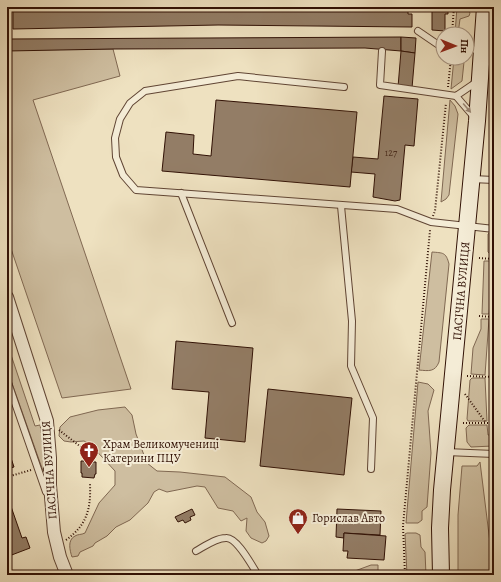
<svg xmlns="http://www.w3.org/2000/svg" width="501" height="582" font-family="Alegreya,serif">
  <rect width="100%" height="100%" fill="#eee1c0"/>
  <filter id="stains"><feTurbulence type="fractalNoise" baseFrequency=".005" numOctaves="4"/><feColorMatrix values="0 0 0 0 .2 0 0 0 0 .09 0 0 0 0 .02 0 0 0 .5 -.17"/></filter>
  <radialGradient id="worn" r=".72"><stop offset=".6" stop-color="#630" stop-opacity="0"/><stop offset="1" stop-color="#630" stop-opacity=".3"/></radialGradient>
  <g fill="#cebea0" stroke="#806852">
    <path d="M457 7H464V10L469 11 470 13 469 16 460 19 458 34H455Z"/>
    <path d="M7 49H113L120 76 33 100 131 389 62 398 7 237Z"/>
    <path d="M454 58H461L464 62 462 81 451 89Z"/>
    <path d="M450 100 455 106 458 114 449 195 446 199 441 202Z"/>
    <path d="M491 232H494V255H491L488 252V234Z"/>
    <path d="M432 252C443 253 446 252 449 264L439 362C435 372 429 371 419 370Z"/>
    <path d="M484 261H494L489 314H482Z"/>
    <path d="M481 319H489L485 375 471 374 473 348 481 329Z"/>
    <path d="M7 343 35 426 40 425 44 447V470L43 471 7 369Z"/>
    <path d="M472 378H485L487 421H468L467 419 470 380Z"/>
    <path d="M418 382 428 384 434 390 428 411 431 453 427 507 422 511V520L418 523H406Z"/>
    <path d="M125 407 132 415 136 434 147 463 157 471 180 472 225 477 251 497 257 512 265 522 269 536 266 541 262 543 251 538 246 531 247 518 241 521 233 511 218 508 205 487 197 486 167 492 159 489 154 492 148 503 130 520 116 527 107 536 95 543 93 546 80 552 78 556 72 557C70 551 67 540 75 536 78 534 81 535 85 533L99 503 115 485V471L90 444 84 441 71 442 64 441 59 436 60 427 70 417 98 410Z"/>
    <path d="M469 425H487L488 435H493V446L471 447 467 442 466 428Z"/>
    <path d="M480 462 494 575H458V515L462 466H477Z"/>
    <path d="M407 533H416L420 535 421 547 425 552 426 575H407L405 534Z"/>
    <path d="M371 565H378V575H344Z"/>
  </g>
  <g fill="#937d66" stroke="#311105">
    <path d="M77 7H408V14H412V27L218 25 13 29V8Z"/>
    <path d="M432 7H448V14H445V31L432 30Z"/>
    <path d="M401 37V51L365 48 113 49 7 51V39Z"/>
    <path d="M401 37 416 38 415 53 401 51Z"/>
    <path d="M401 51 415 53 412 88 398 87Z"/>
    <path d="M384 96 418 99 414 146 405 145 400 200 395 201 373 197 375 174 351 172 353 157 378 159Z"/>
    <path d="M216 100 357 112 350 187 162 171 166 132 194 135 193 154 211 156Z"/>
    <path d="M176 341 253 348 245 442 205 438 209 392 172 389Z"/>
    <path d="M268 389 352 398 344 475 260 466Z"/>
    <path d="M7 446 14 467 7 469Z"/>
    <path d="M85 458H93V462H96V474H95L94 478 82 477V473H81V461H85Z"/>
    <path d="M7 495 22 538 26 537 30 548 9 556 7 551Z"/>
    <path d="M192 509 195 515 190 517 191 520 185 523 183 520 178 522 175 517Z"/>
    <path d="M337 509 381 511 380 535 344 533V538L336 537Z"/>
    <path d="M344 533 386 536 384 560 347 558 348 551H343Z"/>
  </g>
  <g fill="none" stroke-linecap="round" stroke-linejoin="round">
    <defs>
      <g id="lane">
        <path d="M418 31 440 46 443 47"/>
        <path d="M467 49 481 50"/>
        <path d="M382 51 380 85 456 96 478 81"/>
        <path d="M344 87 238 76 145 91 130 103 120 119 115 138 116 157 123 175 136 190 397 209 431 222 494 229"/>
        <path d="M456 96 474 117"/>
        <path d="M472 179 494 180"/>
        <path d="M181 193 232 323"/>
        <path d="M341 206 352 321 351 366 373 418 371 469"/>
        <path d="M7 380 46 492"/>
        <path d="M446 452 494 454"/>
        <path d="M196 551C205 546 216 538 226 538 237 537 252 566 258 575"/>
      </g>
      <path id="street" d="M7 297 47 421 50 458V485L54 532 60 557 67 575"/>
      <path id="secondary" d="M441 575 440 528 442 490 477 121 485 7"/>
    </defs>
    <use href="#lane" stroke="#604534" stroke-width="8"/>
    <use href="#street" stroke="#604534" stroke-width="14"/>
    <use href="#secondary" stroke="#311105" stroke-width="18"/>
    <g stroke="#311105" stroke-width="2" stroke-dasharray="1 2" stroke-linecap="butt">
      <path d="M452 34 454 7"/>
      <path d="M448 87 451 58"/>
      <path d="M433 216 435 211 446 103"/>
      <path d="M479 258 494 259"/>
      <path d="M479 316 494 317"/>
      <path d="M467 376 494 377"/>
      <path d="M465 394 486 423"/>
      <path d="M463 423H494"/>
      <path d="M59 430 81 447"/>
      <path d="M7 477 31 470"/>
      <path d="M66 540C87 525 91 509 90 484"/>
      <path d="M405 575 403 526 430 230"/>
    </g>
    <use href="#lane" stroke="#f4ecd6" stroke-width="6"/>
    <use href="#street" stroke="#f4ecd6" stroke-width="12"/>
    <use href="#secondary" stroke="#f4ecd6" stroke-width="16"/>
  </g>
  <defs><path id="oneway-solid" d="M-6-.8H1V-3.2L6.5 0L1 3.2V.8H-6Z"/></defs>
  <use fill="#9c8978" href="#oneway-solid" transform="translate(467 108) rotate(50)"/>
  <defs>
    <symbol id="church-pin" viewBox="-11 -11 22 30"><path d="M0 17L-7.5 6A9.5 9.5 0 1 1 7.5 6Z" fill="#8f2418" stroke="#f4ecd6"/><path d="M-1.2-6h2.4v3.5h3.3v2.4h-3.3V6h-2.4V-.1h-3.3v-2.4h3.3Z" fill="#fff"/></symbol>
    <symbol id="shop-pin" viewBox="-11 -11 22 30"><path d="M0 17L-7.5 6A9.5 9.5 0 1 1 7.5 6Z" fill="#8f2418" stroke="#f4ecd6"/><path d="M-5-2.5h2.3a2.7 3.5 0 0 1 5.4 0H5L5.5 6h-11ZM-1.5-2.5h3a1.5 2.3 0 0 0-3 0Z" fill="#fff"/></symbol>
  </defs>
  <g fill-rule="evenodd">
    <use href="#church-pin" x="78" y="440" width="22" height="30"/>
    <use href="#shop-pin" x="287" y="507" width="22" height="30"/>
  </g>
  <g text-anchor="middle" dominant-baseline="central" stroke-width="4" stroke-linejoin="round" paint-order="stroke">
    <g font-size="10" fill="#4a2c1d">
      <text x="391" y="152">127</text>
    </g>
    <g font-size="12" fill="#311105" stroke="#f4ecd6">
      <text transform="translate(461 291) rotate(-85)">ПАСІЧНА ВУЛИЦЯ</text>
      <text transform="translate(49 470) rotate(-94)">ПАСІЧНА ВУЛИЦЯ</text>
    </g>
    <g font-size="12" fill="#311105" stroke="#f4ecd6" text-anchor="start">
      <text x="103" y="444">Храм Великомучениці<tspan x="103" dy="14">Катерини ПЦУ</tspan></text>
      <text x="312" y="518">Горислав Авто</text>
    </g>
  </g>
  <rect width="501" height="582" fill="none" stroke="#eee1c0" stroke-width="24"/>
  <rect x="8" y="8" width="485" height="566" fill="none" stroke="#311105" stroke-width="2"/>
  <rect x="12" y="12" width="477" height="558" fill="none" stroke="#311105"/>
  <g transform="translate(455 46) rotate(91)"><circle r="19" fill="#f4ecd6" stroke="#a69482"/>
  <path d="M0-3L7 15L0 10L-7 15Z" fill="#8f2418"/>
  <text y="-6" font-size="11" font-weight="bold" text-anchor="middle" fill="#311105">Пн</text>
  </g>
  <rect width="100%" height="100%" filter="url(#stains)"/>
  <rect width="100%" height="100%" fill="url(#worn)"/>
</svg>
